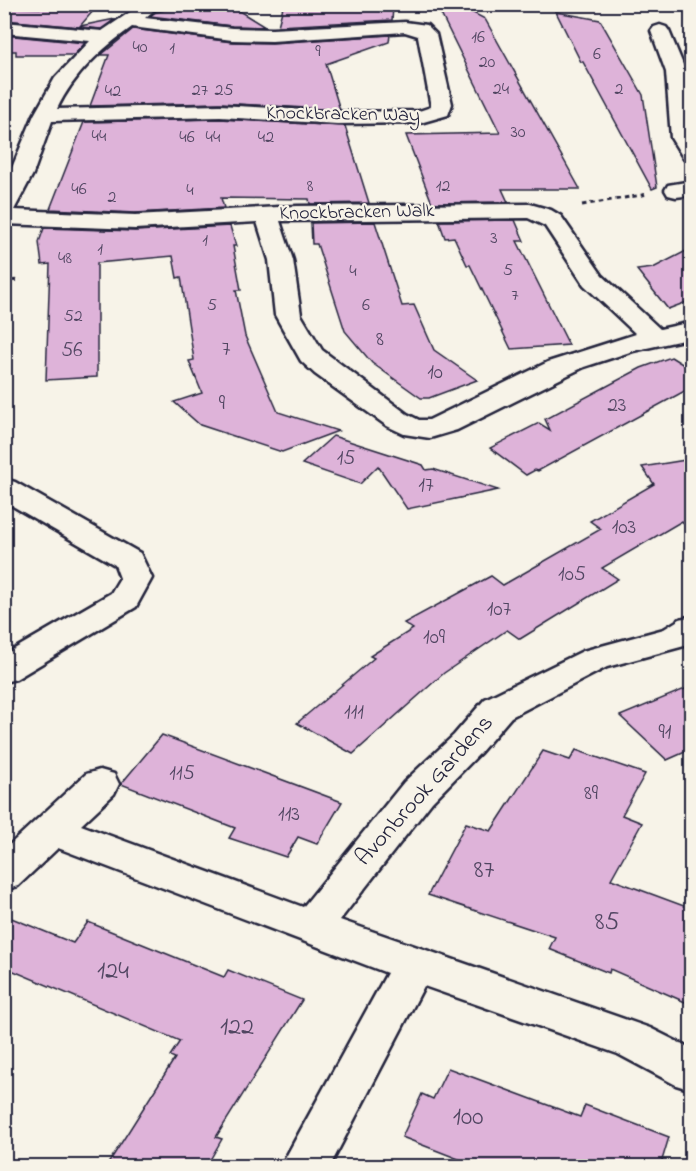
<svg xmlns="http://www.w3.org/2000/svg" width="696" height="1171" font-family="'Indie Flower',sans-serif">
  <rect width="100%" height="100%" fill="#f7f3e8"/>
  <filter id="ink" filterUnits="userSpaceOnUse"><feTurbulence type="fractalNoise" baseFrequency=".0167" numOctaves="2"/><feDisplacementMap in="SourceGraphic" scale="12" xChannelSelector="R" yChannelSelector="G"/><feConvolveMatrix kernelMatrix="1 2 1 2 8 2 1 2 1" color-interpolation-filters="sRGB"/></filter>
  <g filter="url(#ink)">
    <g fill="#deb3d9" stroke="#22223b" stroke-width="1.5">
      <path d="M194 4H228L265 27 232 26 150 16 156 12Z"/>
      <path d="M436 4H456L485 19 580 189H502L508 202 432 203 406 135 500 133Z"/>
      <path d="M4 7 94 10 80 26 115 19 101 29 4 20Z"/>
      <path d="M283 7 349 8H393L392 20 278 26Z"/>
      <path d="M556 12 600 20 643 95 657 187 652 189 583 62H581Z"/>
      <path d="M133 29 232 42 272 43 390 35 389 42 326 64 340 110 220 103 90 106 109 55H101Z"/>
      <path d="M4 35 85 43 74 55H16V51H4Z"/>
      <path d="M220 119 345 126 369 203 310 204 309 199 221 198 224 208 135 213 50 209 84 122Z"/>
      <path d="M515 220 524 241H517L569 345 511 349 470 265H467L454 237 445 238 439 221Z"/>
      <path d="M375 222 402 306 414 305 434 350 477 380 429 398H421L372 363 345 331 317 244H312L311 223Z"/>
      <path d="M230 226 236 246H233L241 290H236L245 336 278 412 338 431 282 452 200 425 174 402 202 393 189 361 194 360 181 277 177 278 173 256 97 263V377L46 380 50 264 42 265 39 242 44 228 135 231Z"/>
      <path d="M692 248V300L668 309 637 270 653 268Z"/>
      <path d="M671 357 692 370V387L538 471 535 470 526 475 490 448 539 423 550 430 545 419 641 368Z"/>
      <path d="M333 436 423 465 426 470 433 469 498 490 407 509 378 466 360 484 302 464Z"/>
      <path d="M692 459V534L682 521 602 568 618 579 520 639 507 630 444 673 353 754 297 723 374 658 370 656 413 629 404 623 491 576 503 585 601 529 590 521 654 484 642 467Z"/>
      <path d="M692 686V749L667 760 620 716Z"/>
      <path d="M162 735 342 802 317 844 298 837 286 857 229 838 235 828 121 784Z"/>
      <path d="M576 750 645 774 622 815 642 823 611 879 692 909V1005L610 969 609 973 549 949 555 937 428 895 466 823 491 831 543 751 570 760Z"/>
      <path d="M4 915 73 943 88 922 224 977 228 970 302 1000 216 1137 222 1139 206 1167H106L175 1058 170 1056 180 1041 4 967Z"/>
      <path d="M448 1068 580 1117 585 1105 669 1137 660 1167H479L402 1137 422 1094 433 1099Z"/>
    </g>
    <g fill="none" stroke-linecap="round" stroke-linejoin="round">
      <defs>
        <g id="minor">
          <path d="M145 5 151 6 154 10 145 18 232 28 272 29 405 22 427 25 436 34 452 104 448 115 420 123 337 124 220 117 52 121 33 174 14 210 135 215 297 206 530 204 551 210 561 216 602 275 660 329 692 322V338L633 351 584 367 457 430 430 438 404 434 387 426 315 374 301 361 275 315 269 260 257 222 135 229 4 224V187L34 115 55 78 90 41 4 33V22L102 31 139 6ZM132 27 232 40 272 41 405 32 418 36 431 107 419 111 337 112 220 105 57 109C74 74 101 49 132 27ZM528 218 545 226 584 285 636 334 548 362 429 420H419L407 414 322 350 301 315 293 260 280 221Z"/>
          <path d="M660 25 666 27 669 31 686 72 692 127V160L684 159 671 138 666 72 651 31 654 27Z"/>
          <path d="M692 181V195L676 197 668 195 665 190 668 185Z"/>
          <path d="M4 479 15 482 140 553 152 578 136 607 16 679 4 682V655L111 593 120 578 115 565 4 501Z"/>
          <path d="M692 616V643L688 645 607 667 511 717 480 753 432 802 340 920 650 1028 692 1049V1090L676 1085 618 1054 424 986 330 1166H281L387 973 58 848 18 886 4 890V850L86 774 100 770 114 774 119 784 114 794 81 825 303 907 404 782 454 735 485 699 583 651 664 629 680 619Z"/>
        </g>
      </defs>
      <use href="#minor" stroke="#22223b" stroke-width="5"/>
      <g stroke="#22223b" stroke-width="3" stroke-dasharray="4.5 4" stroke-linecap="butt">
        <path d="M582 205 648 194"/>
        <path d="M4 281 21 280"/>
      </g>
      <use href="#minor" fill="#f7f3e8" fill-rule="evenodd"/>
    </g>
  </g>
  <g text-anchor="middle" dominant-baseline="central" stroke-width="4.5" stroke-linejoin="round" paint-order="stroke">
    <g font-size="18" fill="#514662">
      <text x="478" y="38">16</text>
      <text x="140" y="48">40</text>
      <text x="172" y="49">1</text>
      <text x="318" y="52">9</text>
      <text x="597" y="55">6</text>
      <text x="487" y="63">20</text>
      <text x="501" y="90">24</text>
      <text x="619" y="90">2</text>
      <text x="200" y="91">27</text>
      <text x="224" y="91">25</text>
      <text x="113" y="92">42</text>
      <text x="518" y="133">30</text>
      <text x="99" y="137">44</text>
      <text x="187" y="138">46</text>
      <text x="213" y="138">44</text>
      <text x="266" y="138">42</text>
      <text x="310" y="187">8</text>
      <text x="443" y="187">12</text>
      <text x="79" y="190">46</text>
      <text x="190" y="191">4</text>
      <text x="112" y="198">2</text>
      <text x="494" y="239">3</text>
      <text x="205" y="241">1</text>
      <text x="100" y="250">1</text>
      <text x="65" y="259">48</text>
      <text x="508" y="271">5</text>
      <text x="353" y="272">4</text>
      <text x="515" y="296">7</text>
      <text x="212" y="306">5</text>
      <text x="366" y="306">6</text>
      <text x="73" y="317">52</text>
    </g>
    <g font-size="20" fill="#22223b" stroke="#f7f3e8">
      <text transform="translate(343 115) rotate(1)">Knockbracken Way</text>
      <text transform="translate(357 213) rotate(-1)">Knockbracken Walk</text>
    </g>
    <g font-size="21" fill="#514662">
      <text x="380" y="340">8</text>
      <text x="226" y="350">7</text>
      <text x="72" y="351">56</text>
      <text x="435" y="373">10</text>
      <text x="222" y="404">9</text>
      <text x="617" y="406">23</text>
      <text x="346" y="459">15</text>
      <text x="426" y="486">17</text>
      <text x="624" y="528">103</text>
      <text x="572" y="575">105</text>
      <text x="499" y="610">107</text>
      <text x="434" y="638">109</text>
      <text x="354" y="713">111</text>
      <text x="665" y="733">91</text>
      <text x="182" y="774">115</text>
      <text x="591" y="794">89</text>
      <text x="289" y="815">113</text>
    </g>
    <g font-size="24" fill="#22223b" stroke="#f7f3e8">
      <text transform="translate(425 791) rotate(-48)">Avonbrook Gardens</text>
    </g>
    <g font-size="26" fill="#514662">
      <text x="484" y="871">87</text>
      <text x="607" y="923">85</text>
      <text x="113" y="972">124</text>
      <text x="237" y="1028">122</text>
      <text x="468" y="1118">100</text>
    </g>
  </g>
  <rect width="696" height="1171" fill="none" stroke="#f7f3e8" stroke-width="24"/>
  <rect x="12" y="12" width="672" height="1147" fill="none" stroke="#22223b" stroke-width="2" filter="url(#ink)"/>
</svg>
